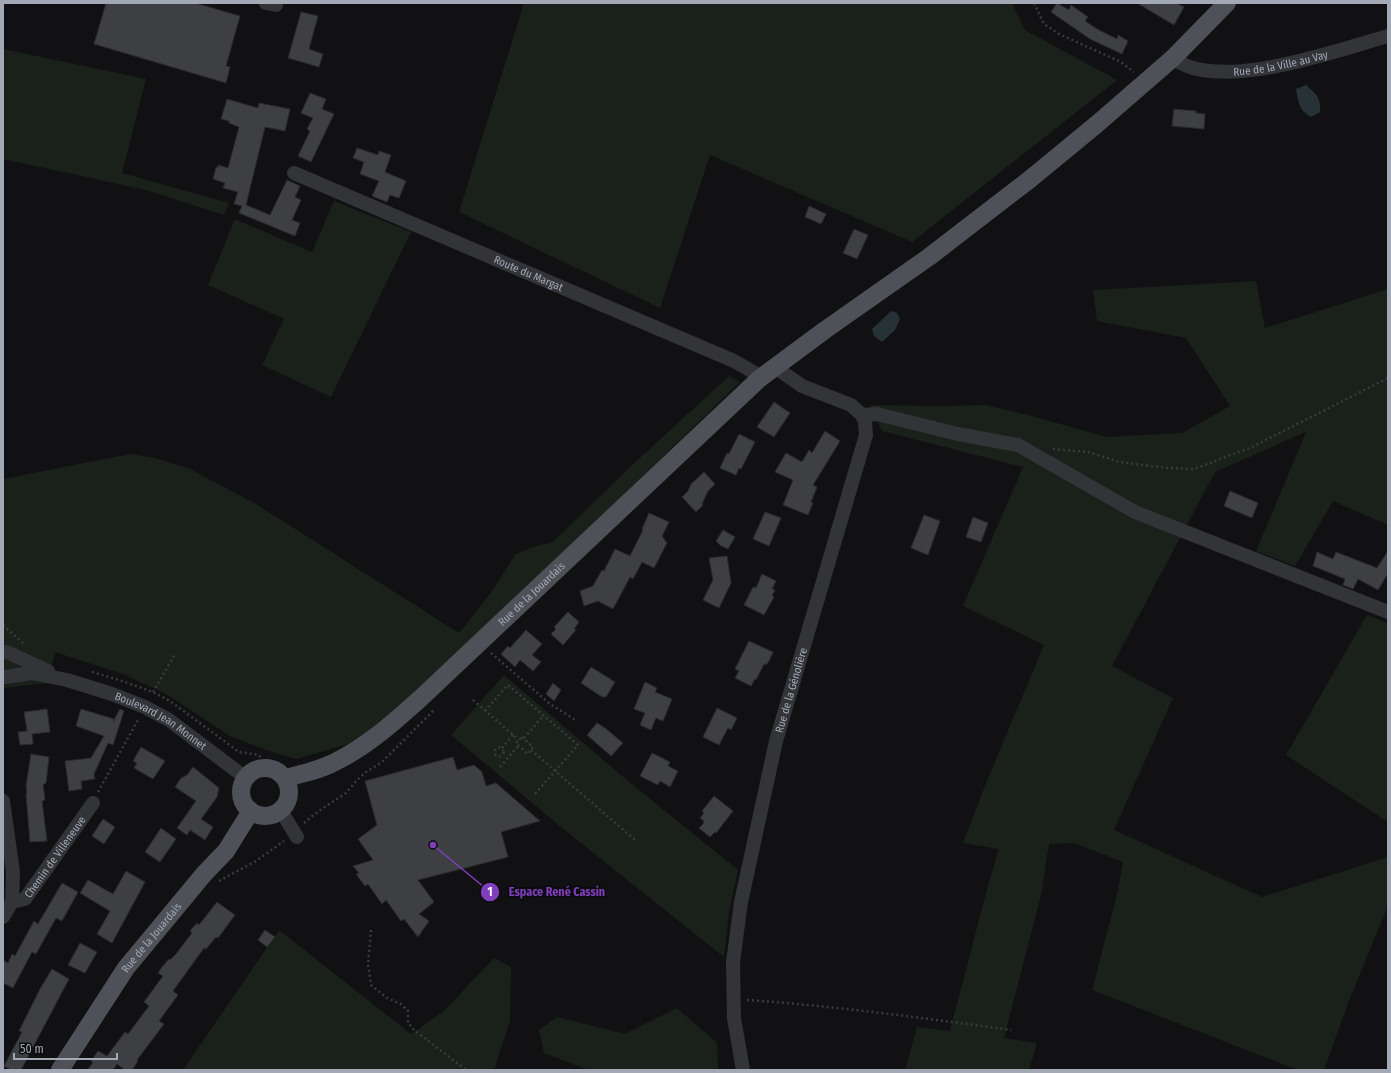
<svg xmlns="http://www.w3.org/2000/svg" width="1391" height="1073" font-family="'Fira Sans Condensed',sans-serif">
  <rect width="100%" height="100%" fill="#111113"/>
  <g fill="#19211a">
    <path d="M524 3H1012L1025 30 1117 80 912 242 710 155 660 308 459 212Z"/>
    <path d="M3 49 146 79 122 173 229 203 224 215 146 190 3 159Z"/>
    <path d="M334 201 411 232 331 397 262 365 284 319 208 285 235 219 312 252Z"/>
    <path d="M1256 281 1265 328 1388 289V525L1333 501 1295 566 1256 551 1306 432 1215 472 1112 666 1173 698 1114 830 1262 897 1388 857V906L1350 998 1324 1070H1298L1092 990 1118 890 1123 862 1074 843 1049 844 1041 895 1004 1038 1037 1043 1029 1070H905L917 1027 950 1031 987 889 999 849 963 843 986 783 1044 645 963 606 1023 467 882 431 870 405 939 406 986 405 1028 415 1107 437 1182 433 1230 406 1186 338 1097 321 1093 290Z"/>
    <path d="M729 376 740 382 500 614 400 706 355 742 296 759 269 751 230 736 166 694 125 675 55 652 48 683 3 688V479L130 454 155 458 188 468 256 504 459 633 493 590 515 555 532 547 553 542 631 466Z"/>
    <path d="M1367 615 1388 623V822L1286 755Z"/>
    <path d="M504 675 616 771 738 870 729 912 724 957 561 827 451 735Z"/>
    <path d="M279 930 411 1034 444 1011 494 958 511 967 510 1021 494 1070H183Z"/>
    <path d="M677 1008 717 1043 718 1070H588L544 1053 539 1030 557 1017 625 1034Z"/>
  </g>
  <g fill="#273237">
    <path d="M1306 85C1316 94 1321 97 1320 112L1311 117C1299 111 1298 101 1296 89Z"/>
    <path d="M891 311 897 313 900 319 895 330 882 342 874 336 872 329Z"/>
  </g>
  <g fill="#3d3f43" stroke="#2b2b2f">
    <path d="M106 3H195L240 16 226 66 230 67 226 83 94 44Z"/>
    <path d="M1057 3 1069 10 1071 5 1088 17 1085 21 1097 29 1117 39 1118 35 1128 41 1122 54 1090 39 1051 12Z"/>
    <path d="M1137 3H1176L1184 7 1174 25Z"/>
    <path d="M301 12 318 16 309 49 323 54 319 67 288 58Z"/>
    <path d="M310 93 326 99 322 109 334 114 311 162 298 156 310 131 307 129 313 118 301 113Z"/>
    <path d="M227 99 258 108 259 103 290 109 285 131 265 127 246 205 270 215 287 180 300 186 295 197 301 200 292 220 300 223 295 236 239 213 242 206 234 204 238 192 223 188 225 183 213 179 216 167 218 168V165L228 168 239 127 229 123V121L221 119Z"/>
    <path d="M1174 109 1196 111V113L1205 114 1204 129 1172 126Z"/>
    <path d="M357 148 378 155 379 151 391 155 385 172 406 181 399 198 390 195 387 202 372 196 379 181 360 174 364 162 353 158Z"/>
    <path d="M809 206 826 214 821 224 805 217Z"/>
    <path d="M854 229 868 235 857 259 843 253Z"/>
    <path d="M774 402 790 413 774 437 757 427Z"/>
    <path d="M825 431 840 441 813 485 817 487 811 502 813 503 808 515 783 505 793 480 775 472 786 453 802 462 809 450 812 453Z"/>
    <path d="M739 434 755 442 741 469 739 468 736 475 720 468 727 453 729 454Z"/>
    <path d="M704 472 715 484 708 491 702 504 703 505 696 512 682 497 688 491 691 484Z"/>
    <path d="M1230 491 1258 503 1252 518 1224 506Z"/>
    <path d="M765 512 781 518 769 546 753 539Z"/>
    <path d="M649 513 669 522 662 536 667 543 654 568 642 562 633 579 630 577 613 609 598 601 584 606 580 591 593 586 602 570 604 571 615 549 630 556 643 530 642 529Z"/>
    <path d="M924 515 940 521 928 555 911 548Z"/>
    <path d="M973 517 988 523 981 542 966 537Z"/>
    <path d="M723 530 735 537 728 549 721 546 716 541Z"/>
    <path d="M1388 551V573L1378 590 1358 579 1353 589 1343 585 1345 579 1313 566 1317 552 1333 559 1336 552 1377 568Z"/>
    <path d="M727 556 731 583 719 608 703 600 713 580 709 558Z"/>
    <path d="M762 574 776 581 772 589 775 590 772 596 774 597 764 615 744 605 753 587 756 588Z"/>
    <path d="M568 612 579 622 574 629 576 630 563 645 551 634 556 629 554 627Z"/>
    <path d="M526 630 542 644 532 655 541 662 533 671 520 660 515 667 501 654 508 646 510 648Z"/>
    <path d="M749 641 773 652 769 661 766 665 764 664 756 680 755 679 751 686 735 678 739 671 735 669Z"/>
    <path d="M591 667 615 682 606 697H602L581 683Z"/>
    <path d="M645 682 657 688 655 692 672 699 663 721 656 718 651 730 640 725 645 713 634 709Z"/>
    <path d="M553 683 561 690 554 701 546 694Z"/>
    <path d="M717 708 737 718 731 730 728 728 719 745 703 737Z"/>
    <path d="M47 709 50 732 32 734 33 744 20 745 18 732 27 731 24 712Z"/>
    <path d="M81 709 114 719 113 722 120 709 124 711 113 745 108 743 94 774 95 779 81 781 82 789 69 791 65 761 91 758 104 736 76 726Z"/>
    <path d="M597 723 605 728 623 743 611 756 587 735Z"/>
    <path d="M141 747 165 761 153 779 134 768 137 763 133 761Z"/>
    <path d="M652 753 670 762 668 766 678 771 670 787 660 781 658 785 640 776Z"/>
    <path d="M31 754 49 757 46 783 43 785 45 800 42 801 47 841 30 842 26 794H27L26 786Z"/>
    <path d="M453 757 457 770 474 765 482 772 486 786 496 783 540 821 501 832 508 857 418 880 434 902 419 914 429 921 418 937 404 919 401 921 386 900 382 904 368 884 365 886 356 874 359 873 353 866 373 860 358 839 377 825 365 781Z"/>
    <path d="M193 767 219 788 217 797 201 819 213 827 205 840 190 830 187 835 177 828 196 801 175 787 181 778 187 775Z"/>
    <path d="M714 796 733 811 716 833 715 832 710 837 699 828 704 823 703 822 704 821 700 818 704 813 702 811Z"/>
    <path d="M103 819 115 827 104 844 92 836Z"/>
    <path d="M161 828 176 839 160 862 145 852Z"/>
    <path d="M126 871 145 882 112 943 97 934 110 911 80 893 88 880 113 894Z"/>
    <path d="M62 883 78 892 62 921 56 918 36 954 32 952 13 988 3 983V960L8 963 12 954 15 956 34 921 38 924Z"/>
    <path d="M217 902 235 915 218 938 216 937 206 949 204 948 173 991 178 995 159 1021 164 1024 137 1060 138 1061 132 1070H125L117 1064 113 1070H87L93 1063 91 1061 98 1051 107 1056 125 1032 128 1034 149 1006 144 1002 163 976 158 973 162 967 169 959 170 960 176 954 192 933 190 931 197 923 199 925Z"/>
    <path d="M265 930 275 937 267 947 258 940Z"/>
    <path d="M80 943 97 952 85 973 68 965Z"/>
    <path d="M52 969 69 979 21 1070H11L4 1066 22 1032 19 1031 40 989Z"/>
  </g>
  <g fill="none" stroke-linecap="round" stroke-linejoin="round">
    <g stroke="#383b3f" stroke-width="2.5" stroke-dasharray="2 3" stroke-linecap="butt">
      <path d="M1034 3 1044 24 1059 34 1121 62 1134 72"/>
      <path d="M1053 449 1088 452 1120 462 1168 468 1194 469 1252 447 1388 378"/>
      <path d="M3 625 25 645"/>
      <path d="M491 653 550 704 577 721"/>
      <path d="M92 672 119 680 153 692 170 701 239 752 259 755 263 761V768"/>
      <path d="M153 692 175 654"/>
      <path d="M473 700 519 740"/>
      <path d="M485 711 508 685 578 745 535 794"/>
      <path d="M522 737 533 747 528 754 516 743Z"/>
      <path d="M524 738 544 715"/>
      <circle cx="499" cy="752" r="4.5"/>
      <path d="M502 748 513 735"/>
      <path d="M531 750 635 840"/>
      <path d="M500 767 519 745"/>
      <path d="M98 792 139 718"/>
      <path d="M304 823 316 813 346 793 357 780 366 772 382 762 435 709"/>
      <path d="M219 881 256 861 284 841"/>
      <path d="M371 930 368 964 371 985 387 998 401 1004 408 1011V1022L413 1029 466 1070"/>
      <path d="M747 1000C835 1006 923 1018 1011 1030"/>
    </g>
    <g stroke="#323438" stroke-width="14">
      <path d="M266 3 276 5"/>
      <path id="s1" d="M1173 58C1218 94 1337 50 1388 36"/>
      <path id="s2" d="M294 173 734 361 755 373 759 379"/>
      <path d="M862 415 877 414 958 434 1018 445 1135 512 1388 612"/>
      <path d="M7 652 48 671"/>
      <path id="s3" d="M6 677 31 673 67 680 112 694 145 707 169 720 246 778"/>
      <path d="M3 801 13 872 12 902 3 917"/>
      <path d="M281 811 297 837"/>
      <path id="s4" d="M12 902 25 899 93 803"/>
      <path id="s5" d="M743 1070 734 1018 733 962 741 902 776 741 866 435 865 422 862 415 851 405 802 386 775 367"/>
    </g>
    <g stroke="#4e5157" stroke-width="18">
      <circle cx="265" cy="792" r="24"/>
      <path id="s6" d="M285 778C302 774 320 770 335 762 368 746 395 721 422 697L759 379 825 330 929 257 1029 180 1097 124 1173 58 1227 3"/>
      <path id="s7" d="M60 1070 126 968 204 874 226 851 251 811"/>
    </g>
  </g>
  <g text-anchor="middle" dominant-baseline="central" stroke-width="4" stroke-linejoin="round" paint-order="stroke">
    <g font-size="11" fill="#a2a9b4" stroke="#0c0c0e">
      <text stroke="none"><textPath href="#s1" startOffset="111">Rue de la Ville au Vay</textPath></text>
      <text stroke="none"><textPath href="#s2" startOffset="255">Route du Margat</textPath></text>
      <text stroke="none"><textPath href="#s6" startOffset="312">Rue de la Jouardais</textPath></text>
      <text stroke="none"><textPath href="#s5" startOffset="387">Rue de la Génolière</textPath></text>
      <text stroke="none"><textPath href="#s3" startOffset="165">Boulevard Jean Monnet</textPath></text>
      <text stroke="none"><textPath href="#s4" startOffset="65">Chemin de Villeneuve</textPath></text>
      <text stroke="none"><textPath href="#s7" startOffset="161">Rue de la Jouardais</textPath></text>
    </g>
  </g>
  <path fill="none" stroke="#813fbd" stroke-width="1.5" d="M433 845L490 892"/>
  <g fill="#813fbd" stroke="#0c0c0e" stroke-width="1.5">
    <circle cx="433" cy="845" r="4"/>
    <circle cx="490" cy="892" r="10"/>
  </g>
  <g font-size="12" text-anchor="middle" font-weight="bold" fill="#fff">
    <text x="490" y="896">1</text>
  </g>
  <g font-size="12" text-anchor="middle" font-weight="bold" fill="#813fbd" stroke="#0c0c0e" stroke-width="4" stroke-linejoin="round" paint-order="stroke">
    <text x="557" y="896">Espace René Cassin</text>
  </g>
  <rect width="1391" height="1073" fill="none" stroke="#a2a9b4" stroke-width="8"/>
  <path d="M14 1053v6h103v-6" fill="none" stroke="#a2a9b4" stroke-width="2"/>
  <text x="20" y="1053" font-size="12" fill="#a2a9b4" stroke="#0c0c0e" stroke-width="3" paint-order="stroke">50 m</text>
</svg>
